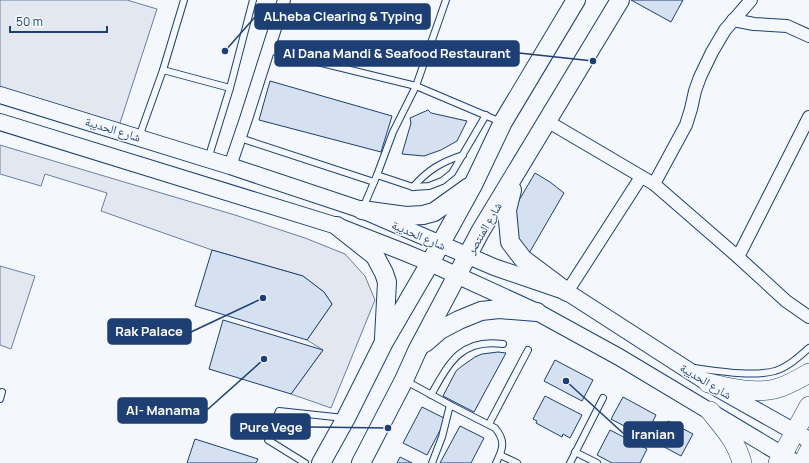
<svg xmlns="http://www.w3.org/2000/svg" width="809" height="463" font-family="Manrope,'Noto Naskh Arabic',sans-serif">
  <rect width="100%" height="100%" fill="#f4f7fb"/>
  <g fill="#e3e8f0" stroke="#687fa3">
    <path d="M0 0H127L157 9 119 126 0 90Z"/>
    <path d="M0 145 235 215 305 238 345 254 365 276 375 300 331 408 291 394 323 350 307 340 332 304 324 292 303 276 212 250 101 211 107 193 45 174 41 186 0 174Z"/>
    <path d="M0 266 35 276 11 349 0 345Z"/>
  </g>
  <g fill="#d5e0f0" stroke="#1d3f73">
    <path d="M631 0H683L671 22Z"/>
    <path d="M270 81 392 116 381 152 259 120Z"/>
    <path d="M428 110 431 113 467 121 457 141 441 150 424 156 402 154 411 123 410 118Z"/>
    <path d="M535 173 550 182 564 193 528 255 517 240 511 214Z"/>
    <path d="M212 250 303 276 324 292 332 304 307 340 195 306Z"/>
    <path d="M223 320 323 350 291 394 209 369Z"/>
    <path d="M498 352 506 353 474 412 443 396 456 371 462 366 475 357 482 354Z"/>
    <path d="M555 360 593 380 582 401 544 381Z"/>
    <path d="M545 396 582 415 570 438 563 434 562 437 536 423 537 421 533 419Z"/>
    <path d="M623 397 656 415 645 437 611 419Z"/>
    <path d="M422 407 446 419 427 455 403 443Z"/>
    <path d="M668 421 693 434 681 456 657 443Z"/>
    <path d="M460 426 484 438 471 463H440Z"/>
    <path d="M610 430 647 449 640 463H612L597 455Z"/>
    <path d="M195 439 258 459 256 463H187Z"/>
    <path d="M400 457 412 463H397Z"/>
  </g>
  <g fill="none" stroke-linecap="round" stroke-linejoin="round">
    <defs>
      <g id="service">
        <path d="M268 50 416 86 501 122"/>
        <path d="M163 70 230 88"/>
        <path d="M139 137 163 70 184 0"/>
        <path d="M240 138 374 182"/>
        <path d="M208 159 230 88 253 0"/>
        <path d="M377 175 413 187 429 186 442 181 452 173 486 115"/>
        <path d="M413 187C428 170 441 162 463 155"/>
        <path d="M363 208 377 175 393 132 416 86 446 0"/>
        <path d="M694 368C718 371 752 377 775 371 788 367 799 357 809 348"/>
        <path d="M406 381 450 405 495 428C506 441 503 449 496 463"/>
        <path d="M431 395C449 363 461 338 503 344"/>
        <path d="M0 399 2 392"/>
        <path d="M489 424 528 350"/>
        <path d="M575 452 597 463"/>
        <path d="M500 455 517 463"/>
        <path d="M305 463 268 440 279 411 344 418"/>
        <path d="M432 463 442 437 450 405"/>
        <path d="M570 463 603 398"/>
      </g>
      <g id="minor">
        <path d="M733 20 754 24 787 26 809 36"/>
        <path d="M547 121 654 184 738 257 786 301 809 317"/>
        <path d="M230 166 246 119 284 0"/>
        <path d="M654 184 686 125 691 109 695 91 700 77 712 52 725 30 751 0"/>
        <path d="M738 257 809 117"/>
        <path d="M567 292 641 177"/>
      </g>
      <g id="secondary">
        <path d="M0 95 230 166 362 210 494 267 567 292 708 383 809 440"/>
        <path d="M0 122 337 226 406 253 430 263 537 312 619 357 796 463"/>
      </g>
      <g id="primary">
        <path d="M512 190 507 210 510 242 523 259 567 292"/>
        <path d="M362 210 406 216 423 215 434 212 469 187"/>
        <path d="M337 226 375 256 384 273 387 282 384 338"/>
        <path d="M425 343 440 330 459 320 481 311 499 309 537 312"/>
        <path d="M321 463 346 418 384 342 430 263 473 185 503 122 576 0"/>
        <path d="M361 463 404 380 417 351 480 232 620 0"/>
      </g>
      <g id="trunk">
        <path d="M708 383C729 388 754 394 775 389 787 386 799 379 809 373"/>
        <path d="M710 411C723 427 737 442 742 463"/>
        <path d="M778 463 809 406"/>
        <path d="M803 463 809 451"/>
      </g>
    </defs>
    <use href="#service" stroke="#1d3f73" stroke-width="8"/>
    <use href="#minor" stroke="#1d3f73" stroke-width="14"/>
    <use href="#secondary" stroke="#1d3f73" stroke-width="18"/>
    <use href="#primary" stroke="#1d3f73" stroke-width="20"/>
    <use href="#trunk" stroke="#1d3f73" stroke-width="20"/>
    <use href="#service" stroke="#f4f7fb" stroke-width="6"/>
    <use href="#minor" stroke="#f4f7fb" stroke-width="12"/>
    <use href="#secondary" stroke="#f4f7fb" stroke-width="16"/>
    <use href="#primary" stroke="#f4f7fb" stroke-width="18"/>
    <use href="#trunk" stroke="#f4f7fb" stroke-width="19"/>
  </g>
  <g text-anchor="middle" dominant-baseline="central" stroke-width="3" stroke-linejoin="round" paint-order="stroke">
    <g font-size="12" fill="#1d3f73" stroke="#f4f7fb">
      <text transform="translate(113 129) rotate(17)">شارع الحديبة</text>
      <text transform="translate(484 228) rotate(-60)">شارع المنتصر</text>
      <text transform="translate(419 235) rotate(23)">شارع الحديبة</text>
      <text transform="translate(706 381) rotate(31)">شارع الحديبة</text>
    </g>
  </g>
  <path fill="none" stroke="#1d3f73" stroke-width="1.5" d="M225 51L255 17M593 61L519 53M263 298L191 332M264 359L207 410M388 428L310 427M566 381L624 434"/>
  <g fill="#1d3f73" stroke="#f4f7fb" stroke-width="1.5">
    <circle cx="225" cy="51" r="4"/>
    <circle cx="593" cy="61" r="4"/>
    <circle cx="263" cy="298" r="4"/>
    <circle cx="264" cy="359" r="4"/>
    <circle cx="388" cy="428" r="4"/>
    <circle cx="566" cy="381" r="4"/>
  </g>
  <g fill="#1d3f73" stroke="#1d3f73" stroke-width="1.5">
    <rect x="255" y="4" width="175" height="25" rx="4"/>
    <rect x="275" y="41" width="244" height="25" rx="4"/>
    <rect x="108" y="319" width="83" height="25" rx="4"/>
    <rect x="118" y="398" width="89" height="25" rx="4"/>
    <rect x="231" y="414" width="79" height="25" rx="4"/>
    <rect x="624" y="422" width="59" height="25" rx="4"/>
  </g>
  <g font-size="13" text-anchor="middle" font-weight="bold" fill="#fff">
    <text x="343" y="21">ALheba Clearing &amp; Typing</text>
    <text x="397" y="58">Al Dana Mandi &amp; Seafood Restaurant</text>
    <text x="149" y="336">Rak Palace</text>
    <text x="163" y="415">Al- Manama</text>
    <text x="271" y="432">Pure Vege</text>
    <text x="653" y="439">Iranian</text>
  </g>
  <path d="M10 26v6h97v-6" fill="none" stroke="#1d3f73" stroke-width="2"/>
  <text x="16" y="26" font-size="12" fill="#1d3f73" stroke="#f4f7fb" stroke-width="3" paint-order="stroke">50 m</text>
</svg>
